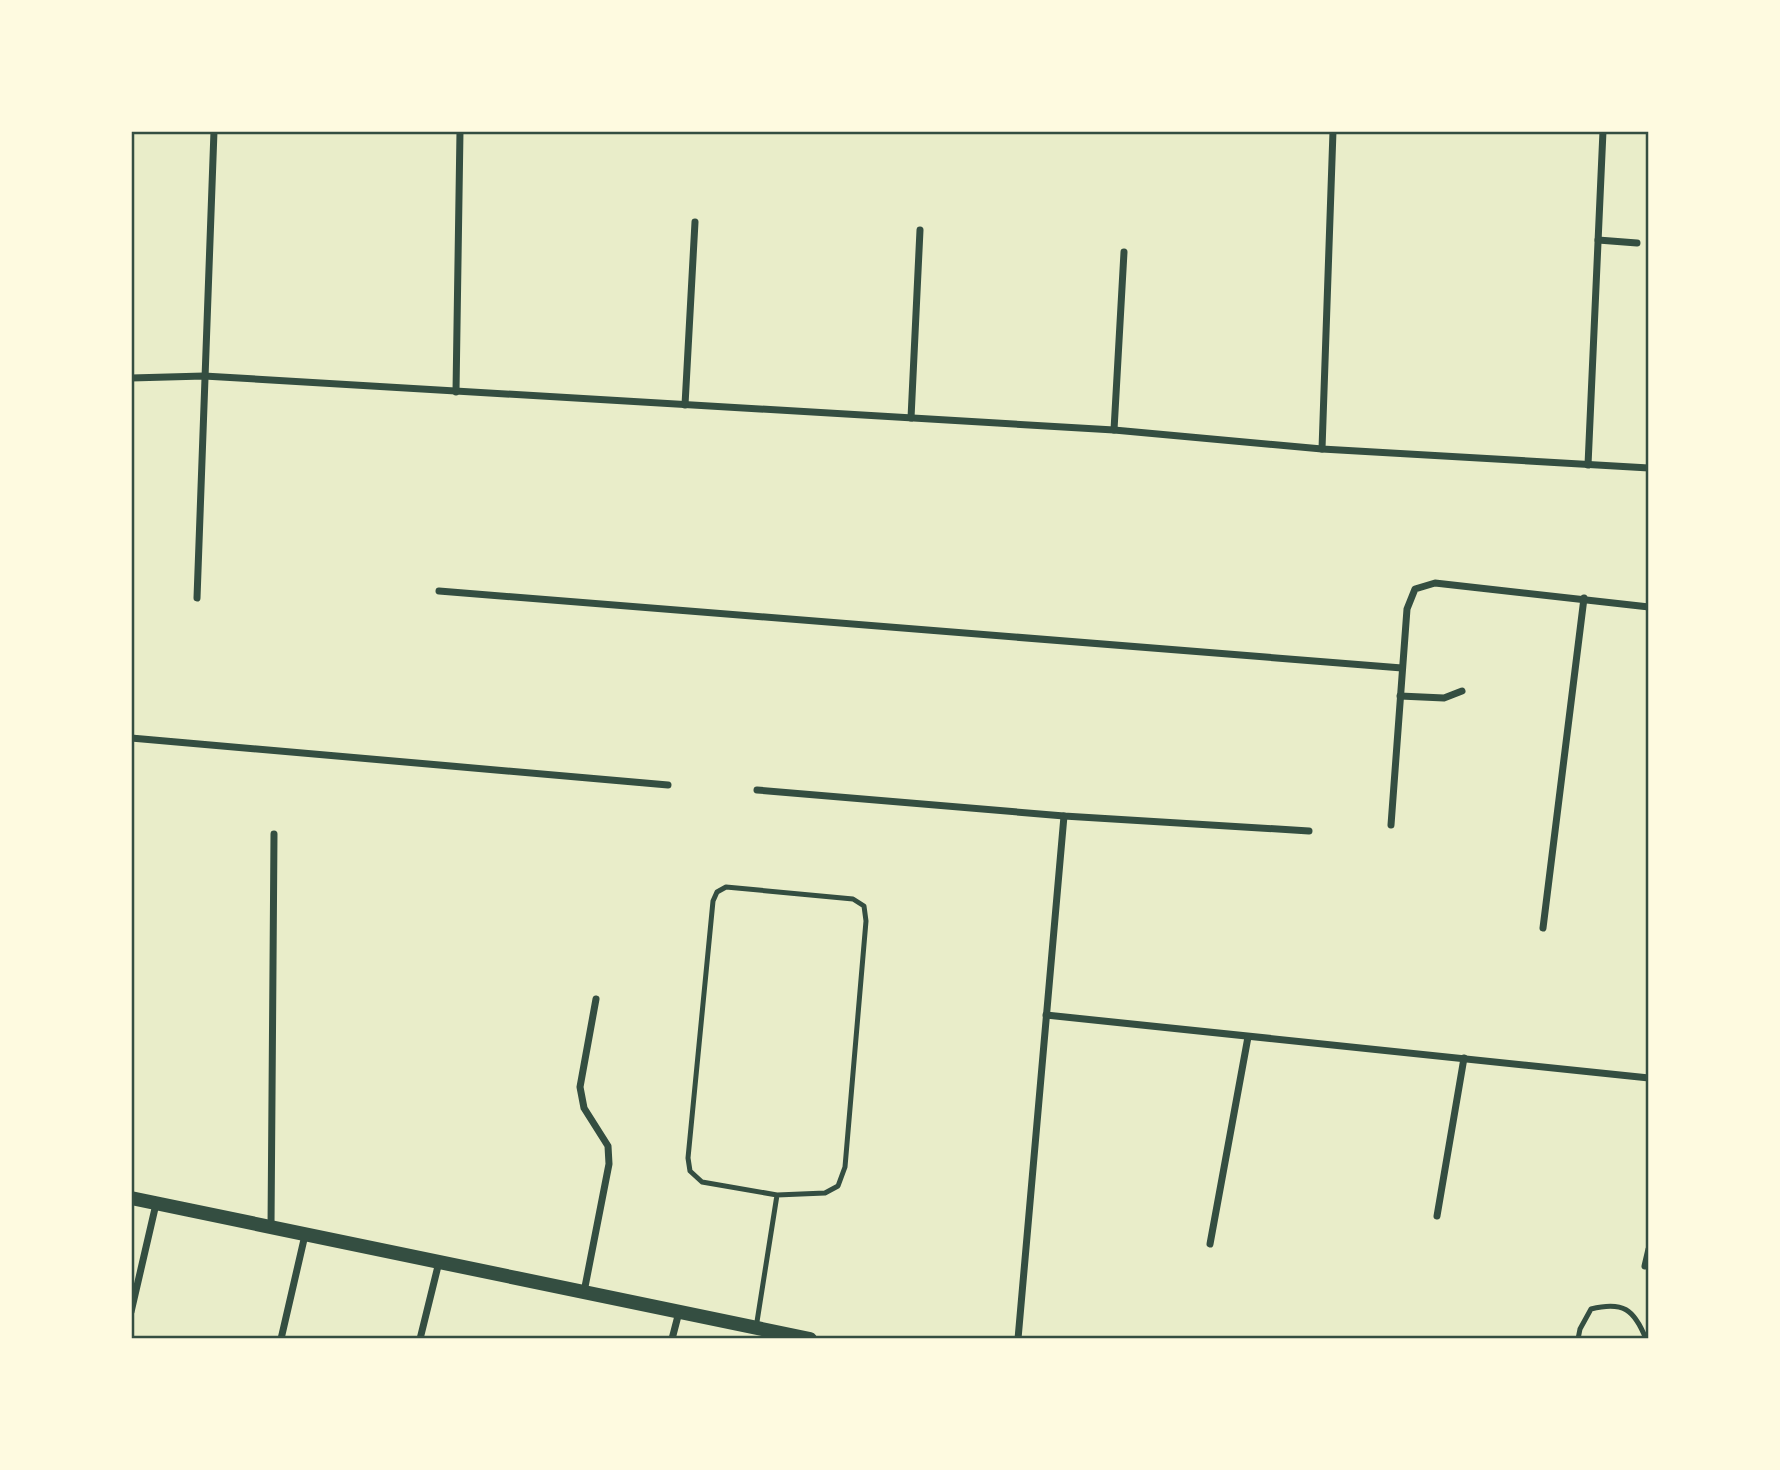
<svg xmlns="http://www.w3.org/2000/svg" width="1780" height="1470" font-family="'Varela Round',sans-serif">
  <rect width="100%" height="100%" fill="#e9edc9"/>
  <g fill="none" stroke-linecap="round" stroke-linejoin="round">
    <g stroke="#344e41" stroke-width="5">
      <path d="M756 1328 777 1195 825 1193 838 1186 845 1167 866 921 864 906 853 899 726 887 717 892 713 901 688 1158 690 1171 702 1182 777 1195"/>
      <path d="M1578 1339 1580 1329 1591 1309C1623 1301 1634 1309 1646 1339"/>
    </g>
    <g stroke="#344e41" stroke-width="7">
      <path d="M1598 240 1637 243"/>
      <path d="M131 378 204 376 1114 430 1322 449 1649 468"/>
      <path d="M456 392 460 131"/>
      <path d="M685 405 695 222"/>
      <path d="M911 418 920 230"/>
      <path d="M1114 430 1124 252"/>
      <path d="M1322 449 1333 131"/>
      <path d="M1588 465 1603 131"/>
      <path d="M439 591 1402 668"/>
      <path d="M197 598 214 131"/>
      <path d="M1400 696 1444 698 1462 691"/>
      <path d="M131 738 668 785"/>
      <path d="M757 790 1064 816 1309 831"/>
      <path d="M1391 825 1407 609 1415 589 1435 583 1649 607"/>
      <path d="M1543 928 1584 598"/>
      <path d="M1046 1015 1649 1078"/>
      <path d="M1437 1216 1464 1058"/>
      <path d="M271 1227 274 834"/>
      <path d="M1210 1244 1248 1037"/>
      <path d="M1645 1266 1649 1249"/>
      <path d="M584 1292 609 1164 608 1146 584 1108 580 1087 596 999"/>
      <path d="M131 1312 156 1204"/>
      <path d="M281 1339 305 1235"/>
      <path d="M420 1339 439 1262"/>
      <path d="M672 1339 679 1312"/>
      <path d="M1018 1339 1064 816"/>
    </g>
    <path stroke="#344e41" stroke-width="14" d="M131 1198 810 1339"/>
  </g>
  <rect width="1780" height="1470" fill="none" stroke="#fefae0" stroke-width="266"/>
  <rect x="133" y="133" width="1514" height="1204" fill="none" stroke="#344e41" stroke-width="2.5"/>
</svg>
